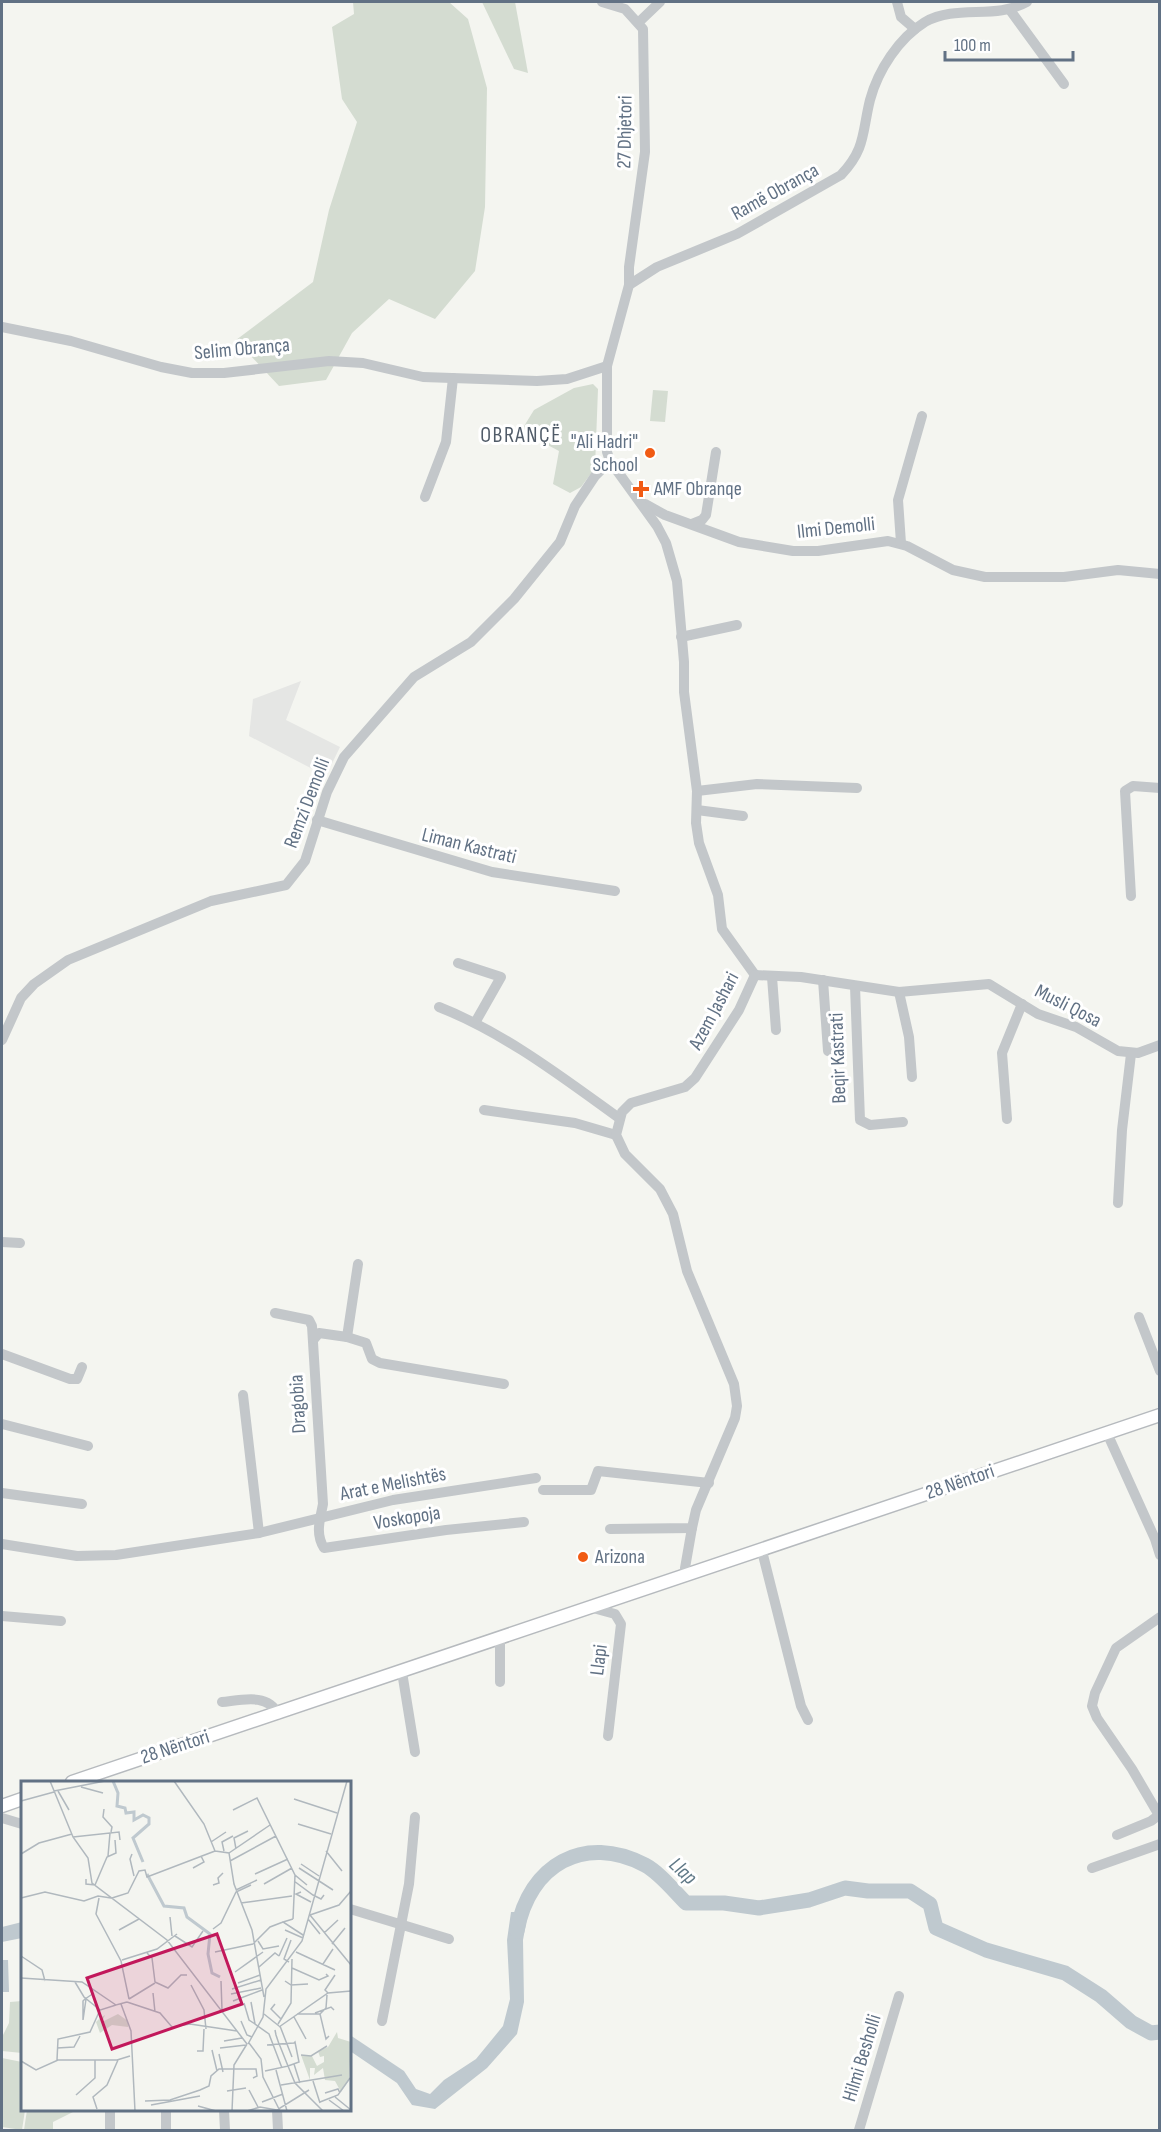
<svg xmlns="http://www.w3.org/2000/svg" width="1161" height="2132" font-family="'Sofia Sans Condensed',sans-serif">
  <rect width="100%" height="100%" fill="#f4f5f0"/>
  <path fill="#e5e6e4" d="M301 681 286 720 340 747 326 776 249 736 253 699Z"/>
  <g fill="#d4dcd1">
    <path d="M353 2H449L468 19 487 88 485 207 475 271 435 319 389 299 352 333 326 380 279 386 236 340 313 282 329 210 357 122 342 99 332 27 354 14Z"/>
    <path d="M482 2H515L528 73 514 69Z"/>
    <path d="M593 384 598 389 595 468 581 487 570 493 553 484 559 451 521 431 534 410 574 388Z"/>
    <path d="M653 390 668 391 665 422 650 421Z"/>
    <path d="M22 2001V2053L2 2051V2037L9 2023 10 2002Z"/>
    <path d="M2 2058 22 2062V2110H25L22 2130 2 2127Z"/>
    <path d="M27 2110H77L53 2122V2130H24Z"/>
  </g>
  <g fill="#bfc9cf">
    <path d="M511 1912H528L523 1940 524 2002 517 2034 487 2068 435 2109 412 2105 397 2083 350 2051V2035L404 2071 416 2089 430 2094 444 2080 476 2059 503 2026 510 1999 507 1940Z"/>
    <path d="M22 1922V1938L2 1942V1927Z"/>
    <path d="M2 1960H8L9 1992H2Z"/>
  </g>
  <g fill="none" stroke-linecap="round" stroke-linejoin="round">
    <path stroke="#bfc9cf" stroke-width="15" d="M517 1931C529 1865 584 1833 645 1865 660 1873 674 1891 686 1903H724L759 1908 809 1900 845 1888 868 1891H910L930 1904 936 1928 986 1950 1065 1973 1101 1996 1131 2022 1151 2033 1160 2032"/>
    <defs>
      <g id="major">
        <path d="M72 1782 1160 1415"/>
        <path d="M2 1806 22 1799"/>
      </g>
    </defs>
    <use href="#major" stroke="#b6babe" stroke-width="15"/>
    <g stroke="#c3c7ca" stroke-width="10">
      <path d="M602 2 625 9 643 29 645 152 629 267V285"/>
      <path d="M897 2 901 17 915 29"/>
      <path d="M1010 10 1064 84"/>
      <path d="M639 22 660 2"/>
      <path d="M2 327 71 341 161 367 192 373H224L329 361 363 363 423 377 537 381 567 379 607 366"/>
      <path d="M425 497 446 442 453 378"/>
      <path d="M645 504 665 515 739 542 793 551H818L888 541 907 546 953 570 985 577H1064L1118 570 1160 574"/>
      <path d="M692 524 702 520 706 515 716 452"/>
      <path d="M901 543 898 500 922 416"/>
      <path d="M681 637 737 625"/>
      <path d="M697 791 757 784 857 788"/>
      <path d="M697 810 743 816"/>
      <path d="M317 820 492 872 615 891"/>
      <path d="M1131 896 1125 791 1133 786 1160 788"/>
      <path d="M458 963 501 977 476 1021"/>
      <path d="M755 975 722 929 718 895 699 843 696 823 697 791 684 692V662L677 581 666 543 657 526 610 461 607 452V366L629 285 657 267 737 234 841 175C866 149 862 132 870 100 878 70 899 38 925 22 957 4 995 20 1027 2"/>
      <path d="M755 975 801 977 899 992 989 984 1038 1014 1076 1027 1118 1051 1138 1053 1160 1045"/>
      <path d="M772 977 776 1030"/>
      <path d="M823 980 828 1051"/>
      <path d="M855 986 860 1120 870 1125 903 1122"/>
      <path d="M899 992 909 1037 912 1077"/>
      <path d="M439 1007C505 1033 562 1077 619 1118"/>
      <path d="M2 1040 21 998 34 984 68 960 211 901 286 885 305 861 327 792 344 757 414 677 471 642 514 599 560 542 575 506 595 476 610 461"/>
      <path d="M484 1110 575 1123 616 1135"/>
      <path d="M1007 1119 1002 1053 1022 1004"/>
      <path d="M1118 1203 1122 1130 1131 1054"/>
      <path d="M2 1242 20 1243"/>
      <path d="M275 1313 309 1320 312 1326 323 1504C320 1520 315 1533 324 1548L446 1530 524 1522"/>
      <path d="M1139 1317 1160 1371"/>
      <path d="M347 1337 358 1264"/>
      <path d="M314 1339 319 1333 347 1337 366 1343 372 1359 380 1363 504 1384"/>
      <path d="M2 1354 70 1379H77L82 1367"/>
      <path d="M243 1395 259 1533"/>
      <path d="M2 1424 88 1446"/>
      <path d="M1107 1433 1155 1539 1160 1555"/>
      <path d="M543 1490H591L598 1471 709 1483"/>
      <path d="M2 1493 82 1504"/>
      <path d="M610 1529 692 1528 696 1510 735 1418 737 1406 734 1384 687 1271 673 1214 660 1189 625 1154 616 1135 622 1112 631 1103 685 1087 695 1078 739 1010 755 975"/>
      <path d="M2 1544 77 1556 116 1555 259 1533 393 1500 536 1478"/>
      <path d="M762 1551 801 1706 808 1720"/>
      <path d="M686 1576 685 1568 692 1528"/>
      <path d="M593 1608 615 1614 621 1624 608 1736"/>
      <path d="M2 1616 61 1621"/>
      <path d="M1160 1617 1116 1648 1095 1693 1092 1706 1097 1718 1132 1769 1160 1817"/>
      <path d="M402 1672 415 1752"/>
      <path d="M500 1682V1638"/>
      <path d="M222 1702C242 1700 268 1693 278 1714"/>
      <path d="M2 1818 22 1824"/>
      <path d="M1117 1835 1151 1821 1159 1815"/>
      <path d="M1092 1868 1160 1844"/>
      <path d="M350 1909 449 1939"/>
      <path d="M382 2021 409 1884 415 1817"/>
      <path d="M110 2110V2130"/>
      <path d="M224 2110 225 2130"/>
      <path d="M277 2110 278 2130"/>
      <path d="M166 2130V2110"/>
      <path d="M859 2130 899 1996"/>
    </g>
    <use href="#major" stroke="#fff" stroke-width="12"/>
  </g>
  <g fill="#f15b14" stroke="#fff" stroke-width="2">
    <circle cx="650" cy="453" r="6"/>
    <path d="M638 480h6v6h6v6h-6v6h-6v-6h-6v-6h6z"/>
    <circle cx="583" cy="1557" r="6"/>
  </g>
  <g text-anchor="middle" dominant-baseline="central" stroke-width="6" stroke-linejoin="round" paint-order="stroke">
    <g font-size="20" fill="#617184" stroke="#fff">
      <text transform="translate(625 132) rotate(-89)">27 Dhjetori</text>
      <text transform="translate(775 192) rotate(-29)">Ramë Obrança</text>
      <text transform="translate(242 349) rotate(-5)">Selim Obrança</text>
      <text transform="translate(836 528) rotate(-6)">Ilmi Demolli</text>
      <text transform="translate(307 803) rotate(-69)">Remzi Demolli</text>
      <text transform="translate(469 846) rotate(14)">Liman Kastrati</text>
      <text transform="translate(1068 1006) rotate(27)">Musli Qosa</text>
      <text transform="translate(714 1011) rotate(-62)">Azem Jashari</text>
      <text transform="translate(838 1058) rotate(-92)">Beqir Kastrati</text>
      <text transform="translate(298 1404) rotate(-93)">Dragobia</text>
      <text transform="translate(960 1482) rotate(-19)">28 Nëntori</text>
      <text transform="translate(393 1484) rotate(-11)">Arat e Melishtës</text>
      <text transform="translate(407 1518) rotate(-9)">Voskopoja</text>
      <text transform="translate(599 1660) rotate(-83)">Llapi</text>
      <text transform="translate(175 1747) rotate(-18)">28 Nëntori</text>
      <text transform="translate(862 2058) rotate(-73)">Hilmi Besholli</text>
    </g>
    <g font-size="20" fill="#617184" stroke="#fff" text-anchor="start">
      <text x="638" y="442" text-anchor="end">"Ali Hadri"<tspan x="638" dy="23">School</tspan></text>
      <text x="654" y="489">AMF Obranqe</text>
      <text x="595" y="1557">Arizona</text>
    </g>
    <g font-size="21" font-style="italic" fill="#617a88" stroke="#fff">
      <text transform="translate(683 1871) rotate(42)">Llap</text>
    </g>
    <g font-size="22" letter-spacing="1.5" fill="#505b68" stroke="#fff">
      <text x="521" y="435">OBRANÇË</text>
    </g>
  </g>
  <g transform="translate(21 1781)">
    <rect width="330" height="330" fill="#f4f5f0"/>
    <path d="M97 233 107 240V246L91 244 79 252 75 241 79 237 84 234 81 241ZM316 251 317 257 330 261 328 299 320 311 314 300 304 299 302 287 293 294 294 287H289V299L280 274 291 275 296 285 303 281V275L299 276 297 270 307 266Z" fill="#d4dcd1"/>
    <path fill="none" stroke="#bfc9cf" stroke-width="3" d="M92 0 97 12 96 25 104 27 105 32 113 31V39L122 34 128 37V43L112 57 122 81M126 93 143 125 163 127 166 136 189 153 187 173 191 192 199 196"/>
    <path fill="none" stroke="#b0b8be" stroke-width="1.5" d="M29 0 52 56 67 77 71 102 146 159 226 263M60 6 82 12M33 10 84 0M37 10 48 29M273 18 316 32M0 20 33 11M83 28 82 36 91 46 90 51M212 29 236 17 274 94 286 104M277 43 310 53M52 56 98 51 99 59M190 61 205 51M215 68 213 57 227 50M194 70 208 72 213 103 231 149 243 216M203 70 201 61 212 55M305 70 321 90M208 72 249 44M0 73 18 62 51 53M111 73 109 78 113 95M87 75 89 52M209 80 255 55M280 83 298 95M172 87 183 81 180 75M278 87 312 109M234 93 267 78M65 98V103L74 104 86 76 95 72 94 59M273 100 292 114 300 118 303 114M243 103 271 87M192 104 198 102 197 97 202 92M215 109 236 99M280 111 275 113 290 121M0 117 24 111 63 120 77 115 90 117M78 117 75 133 100 180 108 218M91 117 107 112 118 90 124 89 126 96 194 70 183 43 153 0M220 122 271 115M289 134 330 184M289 134 318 124 330 110M149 136 151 155M272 138 274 94M272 138 262 141 282 154M287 138 299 153M192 148 200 142 215 111 230 104M98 149 118 138M264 149 282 157M303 152 317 139M154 155 171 166 182 150M237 160 242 168 258 165M232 163 249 146 262 141M311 163 324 147M194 171 232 163M275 171 314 189M126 172 131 177 134 201M0 175 21 189 24 200M258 175 266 157M101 179 136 168 156 153M268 181 263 178 270 159M302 183 312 168M238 186 254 172 258 175M271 187 298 199 307 195 305 193M214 191 242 171M0 197 61 201 95 224 106 221M200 200 201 229M264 200 270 204 287 203M54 201 63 216 79 229M134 201 147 207 160 194H166M217 202 239 194M170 204 183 229 185 248M211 208 240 199M132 212 134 231M307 212 304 209 314 194M210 213 240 207M65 218 62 239V220L64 218 73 212M108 218 134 202M212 220 241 209M106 221 139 232 151 246 169 243 216 250M230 221 234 243 248 253 261 287M223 222 228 239 234 243M100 223 110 250 114 330M254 223 250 228 260 238M294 232 310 226 313 229M243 233 258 245M276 233H299L305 258 308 255M299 233 305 227 306 214M273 236 285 258M220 240 226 254 231 256M257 243 270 222 271 178M259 245 271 276M258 246 307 212 330 210M203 260 221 257M228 262 240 278 242 296 259 330M227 263 242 236 245 208 281 160 326 0M246 264 258 263 273 262 274 261 278 281 267 285 259 265 258 263 255 254 254 249M36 267 53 266 59 255M199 267 225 264M191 269 196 290M176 270H182L183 248M198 273 202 291M280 274 290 275 306 265M36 279 37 258 69 251 79 229 95 224M0 280 15 289 37 279H96L109 275M273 283 279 302M255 289 266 330M244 290 267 285 274 302 302 330M292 300 299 322M260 304 321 294M228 309 237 326M206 310 225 307M304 312 317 308 319 312M55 314 74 297V279M314 316 330 329M308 319 323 330M124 320 149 319 179 309 188 305 190 295 198 288H235L236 295 232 297M241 321 262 313M299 321 317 314 329 297M130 324 179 315M177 325 195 330M76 328 72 316 86 304 97 279M211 330 213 284 226 263M226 330 239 326 256 329 288 309"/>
    <path fill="#c2185b" fill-opacity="0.15" stroke="#c2185b" stroke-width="3" d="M196 153 221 223 91 268 66 197Z"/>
    <rect width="330" height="330" fill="none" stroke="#617184" stroke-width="3"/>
  </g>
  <rect width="1161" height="2132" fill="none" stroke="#617184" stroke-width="6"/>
  <path d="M945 51v9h128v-9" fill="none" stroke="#617184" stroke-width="3"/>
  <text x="954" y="51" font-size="18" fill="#617184" stroke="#ffffff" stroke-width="4.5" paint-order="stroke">100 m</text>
</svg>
